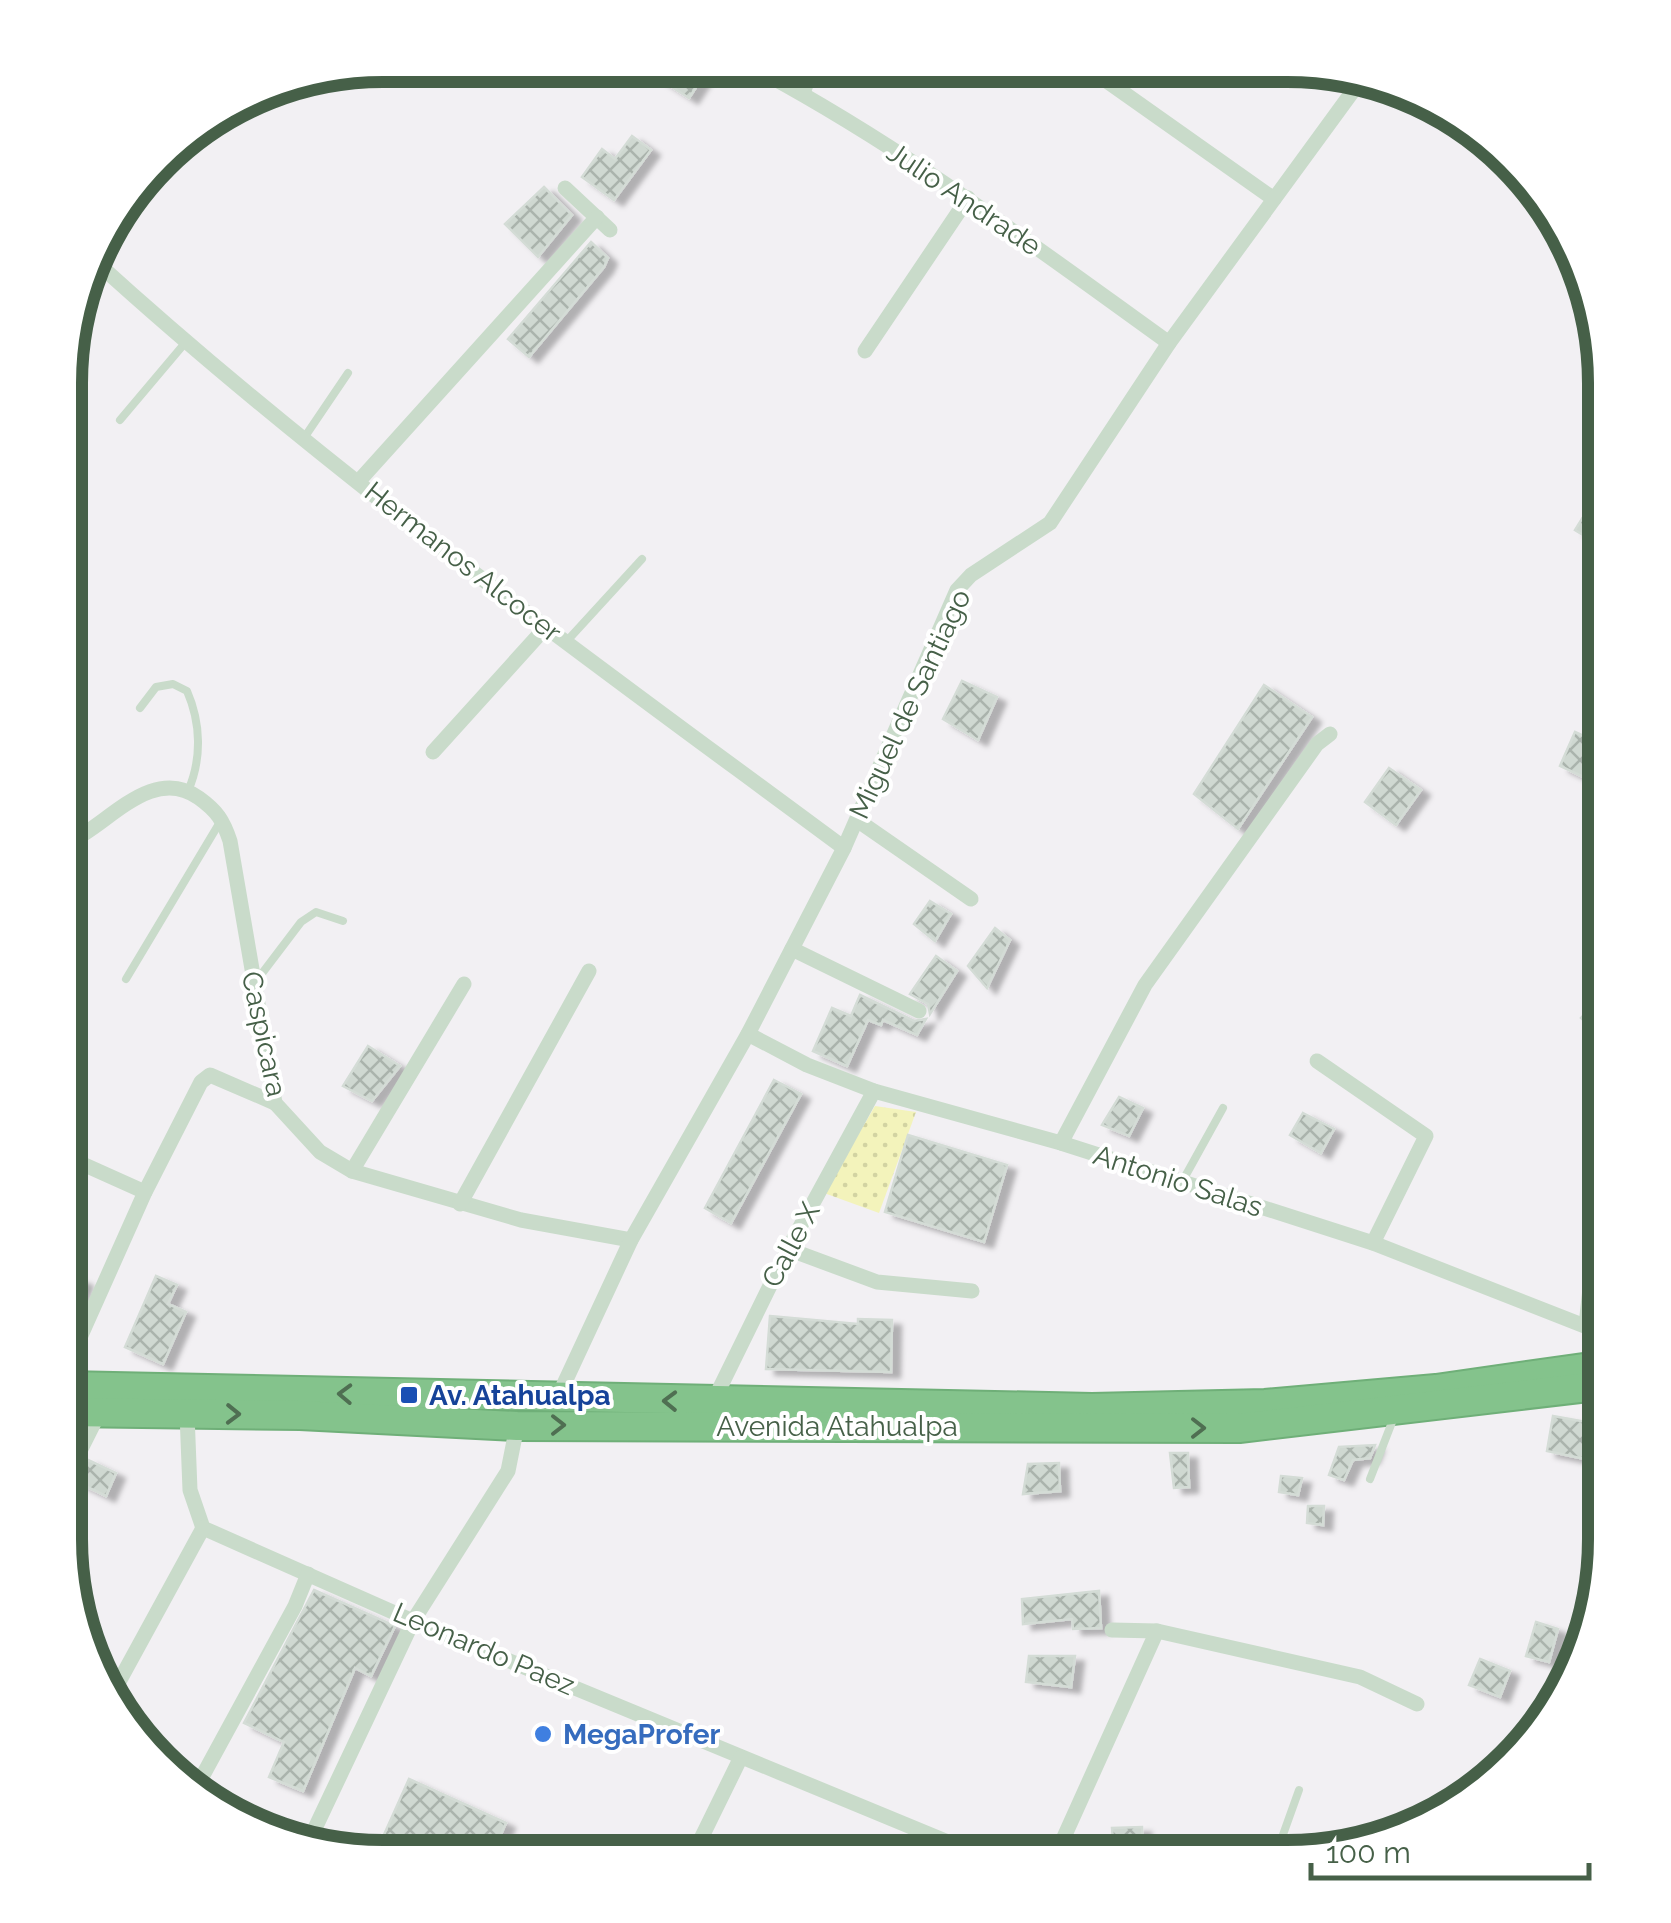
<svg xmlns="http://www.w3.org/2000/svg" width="1671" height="1923" font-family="Raleway,sans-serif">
  <defs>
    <pattern id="park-dots" width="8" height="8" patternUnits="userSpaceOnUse" patternTransform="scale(2.5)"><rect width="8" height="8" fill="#f3f3bb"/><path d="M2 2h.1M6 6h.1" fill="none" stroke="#d2d3a2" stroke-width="1.8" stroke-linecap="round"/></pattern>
    <pattern id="building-cross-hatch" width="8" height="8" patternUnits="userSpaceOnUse" patternTransform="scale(2.5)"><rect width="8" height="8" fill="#cfd8d1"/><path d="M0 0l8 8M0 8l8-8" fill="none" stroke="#aab3ac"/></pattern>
    <filter id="shadow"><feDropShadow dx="9" dy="5.5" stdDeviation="2.5" flood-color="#0004"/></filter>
  </defs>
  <rect width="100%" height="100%" fill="#f2f0f3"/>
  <path fill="url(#park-dots)" d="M875 1106 916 1112 879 1213 824 1193Z"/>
  <g fill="url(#building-cross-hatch)" stroke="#d4dcd6" stroke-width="2.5" filter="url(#shadow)">
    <path d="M640 66H710L689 98Z"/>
    <path d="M632 136 651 150 614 200 582 177 602 149 615 159Z"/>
    <path d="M544 187 572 215 538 257 505 224Z"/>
    <path d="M591 242 608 258 604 267 529 357 508 339Z"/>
    <path d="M1604 483H1606V549L1575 530Z"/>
    <path d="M962 681 997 697 978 740 943 719Z"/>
    <path d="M1264 685 1312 717 1238 829 1194 794Z"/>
    <path d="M1575 732 1606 746 1590 780 1560 766Z"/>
    <path d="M1389 768 1421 790 1396 825 1365 802Z"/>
    <path d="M930 901 951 914 935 941 914 924Z"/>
    <path d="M995 928 1010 940 987 988 968 966Z"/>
    <path d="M936 956 957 971 930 1014 928 1004 910 994Z"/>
    <path d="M860 995 914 1021 926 1019 917 1035 883 1020 881 1025 868 1020 847 1066 813 1051 832 1008 851 1016Z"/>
    <path d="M1595 1003 1605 1013 1592 1028 1581 1018Z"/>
    <path d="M368 1046 400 1066 372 1101 343 1086Z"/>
    <path d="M774 1080 801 1094 731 1223 705 1208Z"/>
    <path d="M1119 1097 1143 1108 1129 1136 1102 1125Z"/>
    <path d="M1303 1113 1334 1129 1321 1153 1290 1135Z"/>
    <path d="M908 1135 1007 1165 984 1242 885 1212Z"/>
    <path d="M66 1274 84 1281 68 1323H66Z"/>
    <path d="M156 1276 177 1285 168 1304 186 1312 163 1364 125 1347Z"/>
    <path d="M770 1316 858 1324V1319L892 1320 891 1372 766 1369Z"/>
    <path d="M1553 1416 1592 1423 1585 1459 1547 1451Z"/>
    <path d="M1375 1445 1370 1458 1353 1460 1344 1480 1329 1475 1339 1447Z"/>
    <path d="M1170 1453H1188L1189 1487 1174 1488Z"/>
    <path d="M88 1460 116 1473 106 1496 77 1482Z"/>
    <path d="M1059 1463 1060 1491 1023 1494 1028 1464Z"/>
    <path d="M1281 1476 1302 1478 1298 1495 1279 1492Z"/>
    <path d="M1308 1506H1324L1323 1525 1307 1523Z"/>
    <path d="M314 1590 395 1626 371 1676 355 1668 303 1791 269 1777 284 1742 244 1723Z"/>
    <path d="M1099 1591 1101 1628 1073 1629 1072 1619 1023 1624 1022 1599Z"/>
    <path d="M1536 1622 1558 1629 1549 1662 1526 1656Z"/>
    <path d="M1029 1656H1075L1071 1687 1026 1682Z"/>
    <path d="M1480 1659 1510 1671 1500 1697 1469 1685Z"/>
    <path d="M409 1779 506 1823 491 1857H374Z"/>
    <path d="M1142 1827 1143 1852 1114 1854 1112 1828Z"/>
  </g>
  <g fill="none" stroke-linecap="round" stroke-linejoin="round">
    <defs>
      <g id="highway">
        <path d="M66 1386 1092 1408 1265 1404 1436 1389 1605 1365"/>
        <path d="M66 1412 300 1415 517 1426 1239 1428 1605 1385"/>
      </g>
    </defs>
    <use href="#highway" stroke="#6faf78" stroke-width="32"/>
    <g stroke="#c9dbca" stroke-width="8">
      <path d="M120 420 185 343"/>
      <path d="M304 438 348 373"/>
      <path d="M566 642 642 559"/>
      <path d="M140 708 156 687 173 684 187 691C201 723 202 759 188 791"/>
      <path d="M126 979 220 822"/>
      <path d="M257 980 301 922 316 912 343 921"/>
      <path d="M1182 1182 1223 1108"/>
      <path d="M1370 1479 1394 1417"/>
      <path d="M1275 1857 1299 1790"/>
    </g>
    <g stroke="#c9dbca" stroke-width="15">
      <path d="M751 66C899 144 1034 246 1169 343"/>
      <path d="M1087 67 1274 199"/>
      <path d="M1324 68 1355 89"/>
      <path d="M803 93 813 66"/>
      <path d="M565 188 610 230"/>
      <path d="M94 260C329 474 589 659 844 848"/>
      <path d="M865 351 968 198"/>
      <path d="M1606 472V468"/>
      <path d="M358 482 597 217"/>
      <path d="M433 752 546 627"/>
      <path d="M857 820 971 899"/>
      <path d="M68 843C108 825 152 764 199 798 217 811 223 820 230 841L275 1103 320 1152 352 1171 521 1220 631 1240"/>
      <path d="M792 949 919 1011"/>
      <path d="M748 1034 807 1065 874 1091 1061 1143 1373 1243 1605 1334"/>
      <path d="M1317 1061 1426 1136 1373 1243"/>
      <path d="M1061 1143 1145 985 1317 744 1330 734"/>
      <path d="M67 1157 145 1192"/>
      <path d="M352 1171 464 984"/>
      <path d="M460 1204 589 971"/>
      <path d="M788 1249 877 1282 972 1291"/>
      <path d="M1586 1325 1593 1261 1605 1228"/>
      <path d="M66 1369 145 1192 201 1082 210 1075 275 1103"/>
      <path d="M557 1399 631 1240 748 1034 844 848 957 590 971 575 1050 523 1169 343 1361 80"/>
      <path d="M713 1402 788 1249 874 1091"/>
      <path d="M187 1414 190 1490 203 1528 413 1621 984 1857"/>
      <path d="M65 1481 99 1413"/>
      <path d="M1112 1630 1157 1631"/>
      <path d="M109 1700 203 1528"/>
      <path d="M196 1788 295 1606 308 1574"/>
      <path d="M309 1841 413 1621 508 1471 517 1426"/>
      <path d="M692 1857 741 1757"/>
      <path d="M1055 1857 1157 1631 1360 1677 1417 1704"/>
    </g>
    <use href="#highway" stroke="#84c38c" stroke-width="28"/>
  </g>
  <defs><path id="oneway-chevron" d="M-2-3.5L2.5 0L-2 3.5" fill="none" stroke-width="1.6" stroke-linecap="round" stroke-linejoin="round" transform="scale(2.5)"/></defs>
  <g stroke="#4f6f52">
    <use href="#oneway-chevron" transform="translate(345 1394) rotate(-178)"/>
    <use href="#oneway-chevron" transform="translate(670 1401) rotate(-179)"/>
    <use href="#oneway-chevron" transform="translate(233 1414) rotate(1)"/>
    <use href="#oneway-chevron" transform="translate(558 1425)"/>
    <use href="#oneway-chevron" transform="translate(1198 1428)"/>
  </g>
  <rect fill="#1a4fb4" stroke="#fff" stroke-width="4" x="399" y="1385" width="20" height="20" rx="5"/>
  <circle fill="#3f7fe0" stroke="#fff" stroke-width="4" cx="543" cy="1734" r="10"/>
  <g text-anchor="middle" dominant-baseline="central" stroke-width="8" stroke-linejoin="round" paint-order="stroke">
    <g font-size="28" fill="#466048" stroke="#fff">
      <text transform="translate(964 199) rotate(34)">Julio Andrade</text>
      <text transform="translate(463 562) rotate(38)">Hermanos Alcocer</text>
      <text transform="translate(910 704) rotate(-65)">Miguel de Santiago</text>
      <text transform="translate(264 1034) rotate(78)">Caspicara</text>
      <text transform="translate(1178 1181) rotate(18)">Antonio Salas</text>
      <text transform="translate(791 1245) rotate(-62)">Calle X</text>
      <text x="837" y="1426">Avenida Atahualpa</text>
      <text transform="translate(484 1649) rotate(23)">Leonardo Paez</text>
    </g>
    <g font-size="28" font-weight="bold" fill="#164399" stroke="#fff" text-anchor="start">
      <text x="429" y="1395">Av. Atahualpa</text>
    </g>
    <g font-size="28" font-weight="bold" fill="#366cbe" stroke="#fff" text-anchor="start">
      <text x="563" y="1734">MegaProfer</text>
    </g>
  </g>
  <path d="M0 0H1671V1923H0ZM383 82H1287A301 301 0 0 1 1588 383V1539A301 301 0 0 1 1287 1840H383A301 301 0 0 1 82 1539V383A301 301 0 0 1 383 82Z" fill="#fff" fill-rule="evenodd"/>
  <path fill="none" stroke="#466048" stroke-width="12" d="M383 82H1287A301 301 0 0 1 1588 383V1539A301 301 0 0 1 1287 1840H383A301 301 0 0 1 82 1539V383A301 301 0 0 1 383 82Z"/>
  <path d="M1311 1863v15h278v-15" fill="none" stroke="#466048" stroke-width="5"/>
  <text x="1326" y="1863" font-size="30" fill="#466048" stroke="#ffffff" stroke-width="8" paint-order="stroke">100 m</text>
</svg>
